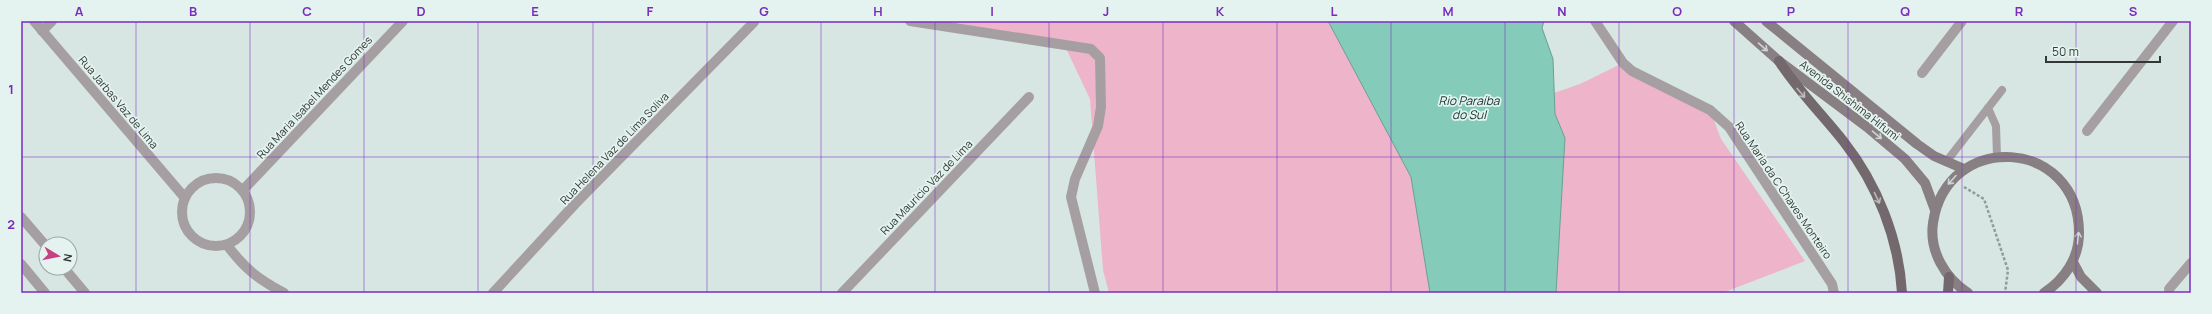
<svg xmlns="http://www.w3.org/2000/svg" width="2212" height="314" font-family="Manrope,sans-serif">
  <rect width="100%" height="100%" fill="#d7e6e2"/>
  <g fill="#eeb4ca">
    <path d="M946 21H1328L1411 177 1430 293H1109L1103 270 1090 99 1063 42Z"/>
    <path d="M1623 63 1710 110 1721 139 1805 261 1722 293H1556L1565 138 1555 114 1554 93 1580 84Z"/>
  </g>
  <path fill="#84cbba" stroke="#6b9f92" d="M1328 21H1544L1542 28 1553 59 1555 114 1565 138 1556 293H1430L1411 177Z"/>
  <g fill="none" stroke-linecap="round" stroke-linejoin="round">
    <path stroke="#929d9a" stroke-width="2.5" stroke-dasharray="3 2" stroke-linecap="butt" d="M1964 187 1984 199 2008 270 2005 293"/>
    <g stroke="#a69fa2" stroke-width="8">
      <path d="M1988 108 1996 126 1997 156"/>
      <path d="M1946 162 2002 90"/>
    </g>
    <g stroke="#a69fa2" stroke-width="10">
      <path d="M34 21 185 198"/>
      <path d="M910 21 1091 49 1100 58 1101 107 1098 126 1075 179 1071 197 1095 293"/>
      <path d="M1595 21 1623 63 1632 71 1710 110 1729 127 1832 284 1834 293"/>
      <path d="M42 31 52 21"/>
      <path d="M1922 73 1962 21"/>
      <path d="M2087 131 2173 21"/>
      <circle cx="216" cy="212" r="34"/>
      <path d="M243 190 403 21"/>
      <path d="M21 217 46 246"/>
      <path d="M227 245C245 269 258 279 284 293"/>
      <path d="M21 264 45 293"/>
      <path d="M64 268 85 293"/>
      <path d="M2169 289 2191 263"/>
      <path d="M493 293 575 204 754 22"/>
      <path d="M842 293 1029 97"/>
    </g>
    <g stroke="#887f82" stroke-width="10">
      <path d="M1734 21 1779 61 1867 127 1905 159 1925 183 1935 210"/>
      <path d="M1766 21 1917 144 1934 156 1964 169"/>
      <path d="M2073 262 2081 277 2097 293"/>
      <path d="M1968 293C1945 278 1929 251 1933 223 1947 129 2079 138 2079 233 2079 258 2065 279 2044 293"/>
    </g>
    <g stroke="#73686c" stroke-width="10">
      <path d="M1779 61C1798 91 1822 114 1844 142 1877 184 1899 239 1902 293"/>
      <path d="M1948 293 1949 277"/>
    </g>
  </g>
  <defs><path id="oneway-shaft" d="M-6 0H5M1.5-3L5.5 0L1.5 3" fill="none" stroke-width="1.6" stroke-linecap="round" stroke-linejoin="round"/></defs>
  <g stroke="#cdd6d4">
    <use href="#oneway-shaft" transform="translate(1763 47) rotate(41)"/>
    <use href="#oneway-shaft" transform="translate(1877 135) rotate(40)"/>
    <use href="#oneway-shaft" transform="translate(1952 180) rotate(132)"/>
    <use href="#oneway-shaft" transform="translate(2078 238) rotate(-84)"/>
  </g>
  <g stroke="#b7bbbb">
    <use href="#oneway-shaft" transform="translate(1801 93) rotate(49)"/>
    <use href="#oneway-shaft" transform="translate(1877 198) rotate(65)"/>
  </g>
  <path fill="none" stroke="#7b2cbf" stroke-width="1" stroke-opacity="0.55" d="M136 21V293M250 21V293M364 21V293M478 21V293M593 21V293M707 21V293M821 21V293M935 21V293M1049 21V293M1163 21V293M1277 21V293M1391 21V293M1505 21V293M1619 21V293M1734 21V293M1848 21V293M1962 21V293M2076 21V293M21 157H2191"/>
  <g text-anchor="middle" dominant-baseline="central" stroke-width="3.5" stroke-linejoin="round" paint-order="stroke">
    <g font-size="11" fill="#323836" stroke="#e4f3ef">
      <text transform="translate(314 97) rotate(-47)">Rua Maria Isabel Mendes Gomes</text>
      <text transform="translate(1850 100) rotate(38)">Avenida Shishima Hifumi</text>
      <text transform="translate(119 102) rotate(50)">Rua Jarbas Vaz de Lima</text>
      <text transform="translate(614 148) rotate(-46)">Rua Helena Vaz de Lima Soliva</text>
      <text transform="translate(926 187) rotate(-46)">Rua Maurício Vaz de Lima</text>
      <text transform="translate(1784 190) rotate(56)">Rua Maria da C Chaves Monteiro</text>
    </g>
    <g font-size="12" font-style="italic" fill="#12352d" stroke="#e4f3ef">
      <text x="1469" y="100">Rio Paraíba<tspan x="1469" dy="14">do Sul</tspan></text>
    </g>
  </g>
  <rect width="2212" height="314" fill="none" stroke="#e4f3ef" stroke-width="44"/>
  <g transform="translate(58 256) rotate(100)"><circle r="19" fill="#e4f3ef" stroke="#9da8a5"/>
  <path d="M0-3L7 15L0 10L-7 15Z" fill="#c74182"/>
  <text y="-6" font-size="11" font-weight="bold" text-anchor="middle" fill="#323836">N</text>
  </g>
  <path d="M2046 56v6h114v-6" fill="none" stroke="#323836" stroke-width="2"/>
  <text x="2052" y="56" font-size="12" fill="#323836" stroke="#e4f3ef" stroke-width="3" paint-order="stroke">50 m</text>
  <rect x="22" y="22" width="2168" height="270" fill="none" stroke="#7b2cbf" stroke-width="1.5"/>
  <g font-size="13" text-anchor="middle" font-weight="bold" fill="#7b2cbf">
    <text x="79" y="16">A</text>
    <text x="193" y="16">B</text>
    <text x="307" y="16">C</text>
    <text x="421" y="16">D</text>
    <text x="535" y="16">E</text>
    <text x="650" y="16">F</text>
    <text x="764" y="16">G</text>
    <text x="878" y="16">H</text>
    <text x="992" y="16">I</text>
    <text x="1106" y="16">J</text>
    <text x="1220" y="16">K</text>
    <text x="1334" y="16">L</text>
    <text x="1448" y="16">M</text>
    <text x="1562" y="16">N</text>
    <text x="1677" y="16">O</text>
    <text x="1791" y="16">P</text>
    <text x="1905" y="16">Q</text>
    <text x="2019" y="16">R</text>
    <text x="2133" y="16">S</text>
    <text x="11" y="94">1</text>
    <text x="11" y="229">2</text>
  </g>
</svg>
